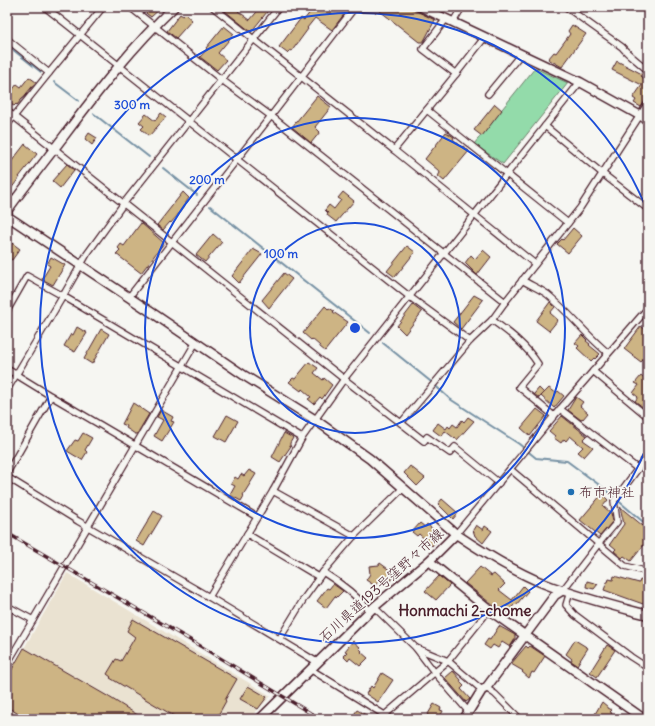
<svg xmlns="http://www.w3.org/2000/svg" width="655" height="726" font-family="Delius,'Klee One',sans-serif">
  <rect width="100%" height="100%" fill="#f6f6f2"/>
  <filter id="ink" filterUnits="userSpaceOnUse"><feTurbulence type="fractalNoise" baseFrequency=".025" numOctaves="2"/><feDisplacementMap in="SourceGraphic" scale="8" xChannelSelector="R" yChannelSelector="G"/><feConvolveMatrix kernelMatrix="1 2 1 2 8 2 1 2 1" color-interpolation-filters="sRGB"/></filter>
  <g filter="url(#ink)">
    <path fill="#eae2d1" d="M67 573 271 696 249 719H7V678Z"/>
    <path fill="#93dbaa" stroke="#6e7d6a" d="M535 68 568 83 503 164 474 144Z"/>
    <g fill="none" stroke-linecap="round" stroke-linejoin="round">
      <g stroke="#7691a4" stroke-width="2">
        <path d="M7 45 41 72"/>
        <path d="M54 82 79 101"/>
        <path d="M94 114 149 157"/>
        <path d="M163 168 197 195"/>
        <path d="M210 206 370 333"/>
        <path d="M383 343 430 381 450 399 519 444 536 458 567 461 602 487 648 526"/>
      </g>
    </g>
    <g fill="#cdb484" stroke="#4a1f2b">
      <path d="M138 7H162L151 17Z"/>
      <path d="M228 7H242L238 11 250 20 261 7H271L251 32 225 11Z"/>
      <path d="M314 7H345L348 9 332 30 315 18 307 28 308 29 294 48 292 51 290 50 287 53 279 47 301 18 304 20Z"/>
      <path d="M375 7H408L435 20 425 39 423 42H419Z"/>
      <path d="M180 14 183 16 185 14 192 20 176 38 167 31Z"/>
      <path d="M572 25 586 34 562 67 548 59 554 52 556 53 570 34 568 31Z"/>
      <path d="M224 26 234 34 218 53 226 60 217 70 200 57 207 49 206 48Z"/>
      <path d="M617 61 642 74 641 76 646 80 648 76V98L641 107 634 103 636 100 633 98 642 85 612 70Z"/>
      <path d="M29 77 36 82 17 105 16 104 14 106 9 103 11 100 7 97V89L11 92 17 84 21 87Z"/>
      <path d="M317 96 331 107 315 127 320 132 311 143 292 127Z"/>
      <path d="M495 104 502 110 482 136 474 130Z"/>
      <path d="M161 113 166 117 149 136 141 129 144 126 139 122 146 114 155 121Z"/>
      <path d="M446 132 454 137 453 139 462 147 463 146 469 151 444 181 438 176 440 173 439 171 425 159Z"/>
      <path d="M89 133 97 138 92 145 85 139Z"/>
      <path d="M25 144 37 154 19 177H20L7 194V174L11 168 8 166Z"/>
      <path d="M67 164 74 170 60 188 52 181Z"/>
      <path d="M183 192 189 198 177 216 171 223 170 222 163 230 157 225Z"/>
      <path d="M343 192 354 201 336 222 327 215 328 213 325 210 329 205 334 209 341 200 338 198Z"/>
      <path d="M141 223 164 243 141 273 116 254 120 250 118 248 121 244 124 246Z"/>
      <path d="M573 228 582 236 568 253 557 244 562 239 563 240Z"/>
      <path d="M213 234 222 242 205 262 196 255Z"/>
      <path d="M12 243 20 249 12 260 7 257V251Z"/>
      <path d="M407 246 415 252 395 277 387 271Z"/>
      <path d="M253 249 262 254 239 283 232 276Z"/>
      <path d="M483 250 491 257 477 275 465 263 471 255 475 259Z"/>
      <path d="M51 257 65 265 53 285 42 279 50 266 47 264Z"/>
      <path d="M284 273 292 279 269 308 262 300Z"/>
      <path d="M474 295 483 300 461 329 453 322Z"/>
      <path d="M550 302 555 307 550 313 558 320 549 331 536 321Z"/>
      <path d="M413 305 422 312 405 334 397 326Z"/>
      <path d="M325 306 328 309 329 308 334 311 333 312 348 322 325 351 320 347V346L312 339 311 340 303 333Z"/>
      <path d="M641 326 648 332V355L641 362 624 349Z"/>
      <path d="M77 327 87 333 75 352 64 346 71 334 73 335Z"/>
      <path d="M101 329 109 334 92 364 84 359Z"/>
      <path d="M582 335 587 340 586 341 590 344 589 345 600 354 595 359 594 358 591 361 577 348 579 346 575 343Z"/>
      <path d="M309 362 318 368 314 373 323 380 324 378 332 385 322 399 320 397 314 404 308 399 311 397 302 389 301 391 289 382 293 378 295 379Z"/>
      <path d="M641 376 648 382V403L644 408 635 401 638 397 633 393 639 385 635 383Z"/>
      <path d="M539 388 544 393 539 398 534 394Z"/>
      <path d="M549 388 556 393 558 391 564 396 554 408 541 396Z"/>
      <path d="M576 397 583 402 580 406 588 413 583 419 582 418 581 420 568 410Z"/>
      <path d="M133 403 149 414 137 434H135L126 428 127 426 122 424Z"/>
      <path d="M537 409 546 416 530 436 521 428Z"/>
      <path d="M161 410 173 417 171 421 174 422 162 441 154 436 163 420 157 417Z"/>
      <path d="M227 415 238 421 226 442 215 436Z"/>
      <path d="M562 416 587 436 583 440 593 447 584 457 578 452 583 447 570 436 566 441 564 439 561 443 554 438 555 436 549 431Z"/>
      <path d="M468 417 474 421 457 440 455 437 454 438 445 431 441 436 433 430 438 423 446 429 448 426 450 428 453 424 457 427 462 420 464 422Z"/>
      <path d="M83 433 92 438 85 450 87 452 82 460 67 451 75 440 78 441Z"/>
      <path d="M284 433 293 438 290 443V446H291L280 462 272 457Z"/>
      <path d="M410 466 425 478 417 486 404 473Z"/>
      <path d="M249 470 256 474 243 495 244 496 241 501 230 495 235 486 231 484 235 477 238 479 241 474 244 476Z"/>
      <path d="M602 494 608 500 603 506 611 513 613 521 600 536 580 520Z"/>
      <path d="M442 499 458 513 453 519 438 504Z"/>
      <path d="M620 507 648 530V540L631 561 624 556 622 558 614 551 616 549 610 544 624 524Z"/>
      <path d="M154 511 162 516 144 546 136 541Z"/>
      <path d="M420 523 425 527 427 524 440 536 432 546 419 534 417 536 412 532Z"/>
      <path d="M476 525 483 530 485 526 492 531 483 543 475 536 473 530Z"/>
      <path d="M380 563 395 574 390 581 383 575 375 586 366 580 370 574 369 566 379 565Z"/>
      <path d="M480 567 491 576 494 574 505 584 499 590 512 600 523 586 528 591 516 605 515 604 505 615 465 583Z"/>
      <path d="M439 576 450 585 436 600 425 591Z"/>
      <path d="M614 576 639 583 640 580 648 582V604L644 603 643 604 604 590 607 582H608L609 579 613 580Z"/>
      <path d="M587 581 598 584 594 589 586 587Z"/>
      <path d="M333 584 343 591 336 598 335 596 326 608 317 601 327 588 329 589Z"/>
      <path d="M133 619 237 679 225 700 226 701 216 719H179L110 678 111 677 107 674 116 659 121 661 135 637 127 631Z"/>
      <path d="M499 626 515 635V639L510 647 502 642 498 648 493 645 490 649 484 645 488 639 490 640Z"/>
      <path d="M575 640 588 648 577 665 571 661 572 659 566 654Z"/>
      <path d="M353 641 360 647 359 648 362 651 361 652 368 658 360 666 350 658 348 661 343 656 347 652 345 651Z"/>
      <path d="M607 645 615 650 597 677 590 672Z"/>
      <path d="M526 646 528 648 530 646 545 656 534 673 532 672 529 678 522 672 523 671 511 664Z"/>
      <path d="M24 648 109 697 144 719H27L7 707V678Z"/>
      <path d="M453 671 461 680 460 682 464 686 461 689 470 699 466 702 445 678Z"/>
      <path d="M382 673 393 680 378 702 366 694 371 686 373 688Z"/>
      <path d="M248 686 267 697 258 709 240 699Z"/>
      <path d="M602 702 608 707V708L612 710 610 712 612 713 611 715 616 719H592Z"/>
      <path d="M434 704 441 708 440 710 443 711 439 719H425Z"/>
      <path d="M357 710 366 715 364 719H351Z"/>
    </g>
    <g fill="none" stroke-linecap="round" stroke-linejoin="round">
      <defs>
        <g id="street">
          <path d="M45 7 410 297 470 341"/>
          <path d="M213 7 394 150 456 74 423 49 446 19"/>
          <path d="M355 7 271 116 505 302"/>
          <path d="M566 7 622 47C629 56 640 62 648 71"/>
          <path d="M453 22 462 7"/>
          <path d="M7 39 49 73 103 7"/>
          <path d="M456 74 485 37"/>
          <path d="M488 94 521 54"/>
          <path d="M427 110 568 223"/>
          <path d="M7 111 344 379 401 423 470 341 492 320 505 302 580 208 648 103"/>
          <path d="M7 125 49 73"/>
          <path d="M545 126 603 174 648 209"/>
          <path d="M394 150 535 264"/>
          <path d="M522 280C530 285 540 289 547 294 569 312 586 335 608 353"/>
          <path d="M129 297 271 116 222 80 130 7"/>
          <path d="M7 311 27 276 63 296 302 438"/>
          <path d="M492 320C510 333 526 345 538 364L519 387 554 416"/>
          <path d="M7 369 51 396 7 473"/>
          <path d="M593 371 648 417"/>
          <path d="M7 390 63 296 87 254 124 203 279 7"/>
          <path d="M51 396 257 517"/>
          <path d="M560 409 638 469"/>
          <path d="M401 423 424 441 427 437 450 453 455 447 499 483"/>
          <path d="M642 464 648 470"/>
          <path d="M510 469 625 566 648 572"/>
          <path d="M7 477 78 521 209 597 317 662"/>
          <path d="M273 491 354 536"/>
          <path d="M247 534 319 577"/>
          <path d="M456 534 554 416 648 308"/>
          <path d="M323 572 354 536 403 488"/>
          <path d="M563 590 599 543 617 522 614 501 648 455"/>
          <path d="M570 592 566 605 575 615 631 657 648 668"/>
          <path d="M209 597 273 491 302 438 344 379 580 82"/>
          <path d="M7 606 33 620 7 664"/>
          <path d="M374 607 416 648 448 661 482 690"/>
          <path d="M33 620 196 342"/>
          <path d="M280 638 305 597 323 572C339 582 357 596 370 611"/>
          <path d="M416 648 435 673 468 711"/>
          <path d="M310 669 391 719"/>
          <path d="M486 688 495 694 520 719"/>
          <path d="M380 719 448 661 489 610"/>
        </g>
        <g id="secondary">
          <path d="M421 7 580 82 648 120"/>
          <path d="M7 211C25 186 45 161 64 136 98 91 133 46 174 7"/>
          <path d="M7 216 157 316 245 376 314 419 370 459 456 534"/>
          <path d="M429 561 489 610 644 719"/>
          <path d="M260 719 374 607 429 561 456 534C484 553 513 571 545 584 578 597 614 606 648 615"/>
          <path d="M464 719 482 690 486 688 555 595 563 590"/>
        </g>
      </defs>
      <use href="#street" stroke="#4a1f2b" stroke-width="8"/>
      <use href="#secondary" stroke="#4a1f2b" stroke-width="11"/>
      <use href="#street" stroke="#f6f6f2" stroke-width="5.5"/>
      <use href="#secondary" stroke="#f6f6f2" stroke-width="8"/>
      <defs>
        <path id="rail" d="M7 533 197 644 320 719"/>
      </defs>
      <use href="#rail" stroke="#4a1f2b" stroke-width="3.5"/>
      <use href="#rail" stroke="#f6f6f2" stroke-width="2" stroke-dasharray="6" stroke-linecap="butt"/>
    </g>
  </g>
  <g fill="none" stroke="#1d4ed8" stroke-width="2">
    <circle cx="355" cy="328" r="105"/>
    <circle cx="355" cy="328" r="210"/>
    <path d="M647 446A315 315 0 1 1 647 210"/>
  </g>
  <circle fill="#1f6fb2" stroke="#f6f6f2" stroke-width="1.5" cx="571" cy="492" r="4"/>
  <g text-anchor="middle" dominant-baseline="central" stroke-width="3.5" stroke-linejoin="round" paint-order="stroke">
    <g font-size="14" fill="#4a1f2b" stroke="#f6f6f2" text-anchor="start">
      <text x="579" y="492">布市神社</text>
    </g>
    <g font-size="14" fill="#4a1f2b" stroke="#f6f6f2">
      <text transform="translate(381 585) rotate(-42)">石川県道193号窪野々市線</text>
    </g>
    <g font-size="15" font-weight="bold" fill="#4a1f2b" stroke="#f6f6f2">
      <text x="465" y="610">Honmachi 2-chome</text>
    </g>
  </g>
  <circle cx="355" cy="328" r="6" fill="#1d4ed8" stroke="#f6f6f2" stroke-width="2"/>
  <g font-size="12" text-anchor="middle" font-weight="bold" fill="#1d4ed8" stroke="#f6f6f2" stroke-width="3.5" stroke-linejoin="round" paint-order="stroke">
    <text x="132" y="109">300 m</text>
    <text x="207" y="184">200 m</text>
    <text x="281" y="258">100 m</text>
  </g>
  <rect width="655" height="726" fill="none" stroke="#f6f6f2" stroke-width="24"/>
  <rect x="12" y="12" width="631" height="702" fill="none" stroke="#4a1f2b" stroke-width="1.5" filter="url(#ink)"/>
</svg>
